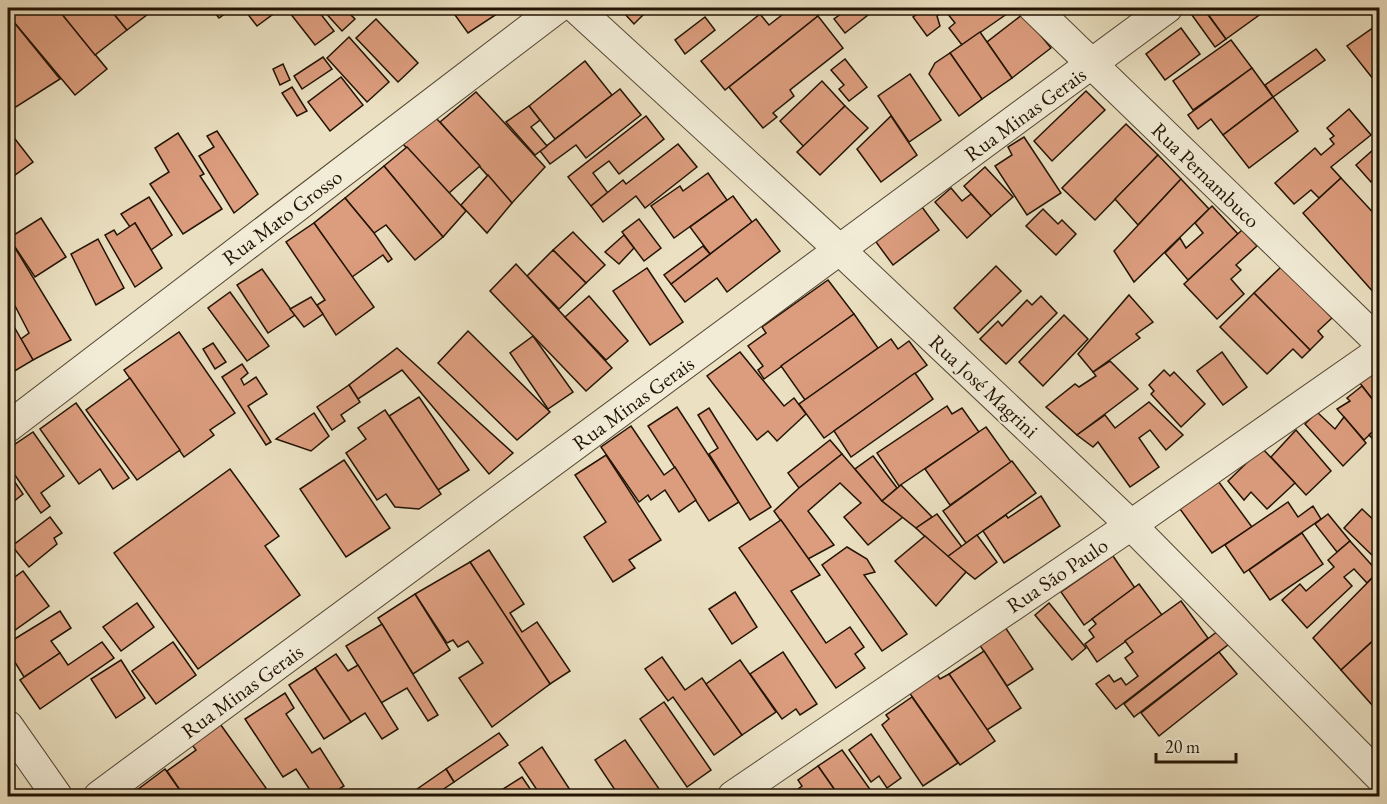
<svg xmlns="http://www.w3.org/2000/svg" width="1387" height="804" font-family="'EB Garamond',serif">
  <rect width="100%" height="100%" fill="#ebe1c2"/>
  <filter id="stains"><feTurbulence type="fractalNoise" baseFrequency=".00333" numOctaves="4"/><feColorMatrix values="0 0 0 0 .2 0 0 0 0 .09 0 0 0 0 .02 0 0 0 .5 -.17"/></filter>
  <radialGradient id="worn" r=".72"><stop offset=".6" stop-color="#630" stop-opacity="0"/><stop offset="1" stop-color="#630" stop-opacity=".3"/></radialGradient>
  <g fill="#dc9d7e" stroke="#221303" stroke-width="1.5">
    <path d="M8 8H57L107 69 75 95 8 15Z"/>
    <path d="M57 8H109L127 30 95 55Z"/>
    <path d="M109 8H156L127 30Z"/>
    <path d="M211 8H233L219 18Z"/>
    <path d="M243 8H273L276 12 257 26Z"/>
    <path d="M286 8H316L334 31 315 45Z"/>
    <path d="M321 8H344L355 19 342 31Z"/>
    <path d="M450 8H506L468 33Z"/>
    <path d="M632 8H650L634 24 625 14Z"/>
    <path d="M791 8H811L818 16 725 90 701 61 760 14 769 25Z"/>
    <path d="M849 8H877L845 33 834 19Z"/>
    <path d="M926 8H948L937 16 940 26 927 36 913 17Z"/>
    <path d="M951 8H1013L1014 9 962 45 949 28 955 23 947 13Z"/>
    <path d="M1194 8H1203L1226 39 1215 47 1189 11Z"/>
    <path d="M1209 8H1269L1226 39 1205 10Z"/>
    <path d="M1023 14 1051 48 1012 78 987 42Z"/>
    <path d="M8 15 60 79 8 112Z"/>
    <path d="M818 16 843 48 790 90 794 96 773 113 777 117 763 128 729 87Z"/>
    <path d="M705 17 715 30 685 54 675 40Z"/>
    <path d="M376 19 418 63 398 82 356 38Z"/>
    <path d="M1380 23V82L1377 84 1347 46Z"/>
    <path d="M1181 28 1200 54 1165 80 1146 54Z"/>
    <path d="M980 32 1012 78 982 99 950 53Z"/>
    <path d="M349 37 389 82 367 102 327 58Z"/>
    <path d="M1231 40 1252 68 1193 110 1173 81Z"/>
    <path d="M1316 49 1325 60 1273 97 1265 85Z"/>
    <path d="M950 53 982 99 959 116 929 74 935 63Z"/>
    <path d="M323 57 332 69 302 89 294 76Z"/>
    <path d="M845 59 867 87 849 101 839 89 844 85 831 70Z"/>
    <path d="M585 61 612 95 555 139 529 106Z"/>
    <path d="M283 64 290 80 280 85 273 69Z"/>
    <path d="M1252 68 1273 97 1223 135 1211 119 1198 129 1188 115Z"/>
    <path d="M910 74 941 120 909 142 878 96Z"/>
    <path d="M341 77 363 105 330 131 308 102Z"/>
    <path d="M822 81 845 106 804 147 780 121Z"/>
    <path d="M292 87 307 111 297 116 282 93Z"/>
    <path d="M620 89 641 115 586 158 576 145 550 164 540 151Z"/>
    <path d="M1086 91 1105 110 1052 161 1034 141Z"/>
    <path d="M476 92 545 167 512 203 440 122Z"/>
    <path d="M1273 97 1298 131 1249 168 1223 135Z"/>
    <path d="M529 106 540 120 531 127 547 146 535 155 506 122Z"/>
    <path d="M845 106 868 128 820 175 797 152Z"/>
    <path d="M1349 109 1371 135 1331 167 1341 178 1319 198 1311 190 1294 204 1275 183 1315 148 1321 155 1334 144 1330 139 1334 136 1327 128Z"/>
    <path d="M646 116 664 139 619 174 609 161 593 173 608 193 591 206 568 177Z"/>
    <path d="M891 116 917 155 881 182 857 149Z"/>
    <path d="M436 118 480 166 449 193 403 144Z"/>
    <path d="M1126 124 1158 155 1095 220 1062 188Z"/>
    <path d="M8 130 33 162 8 180Z"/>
    <path d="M217 131 258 194 234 213 199 156 214 147 207 136Z"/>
    <path d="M178 133 204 174 200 176 222 209 183 234 150 184 169 172 155 148Z"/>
    <path d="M1024 137 1061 193 1027 215 995 166 1012 155 1008 147Z"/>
    <path d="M678 144 697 167 645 208 636 196 603 222 591 206 623 180 626 184Z"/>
    <path d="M407 147 466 211 443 237 384 166Z"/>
    <path d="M1374 149 1380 155V174L1371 182 1356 165Z"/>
    <path d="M1158 155 1181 179 1138 225 1115 199Z"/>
    <path d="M384 166 443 237 415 260 386 225 374 233 345 198Z"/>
    <path d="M985 167 1013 197 991 216 964 186Z"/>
    <path d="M708 173 727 200 674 238 651 206 680 186 683 191Z"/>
    <path d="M488 175 512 203 487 233 461 205Z"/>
    <path d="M1341 178 1380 220V290L1375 294 1303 213Z"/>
    <path d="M1181 179 1209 209 1134 282 1114 251Z"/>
    <path d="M951 188 962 201 971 194 991 216 967 238 935 202Z"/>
    <path d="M733 196 752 222 710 254 690 227Z"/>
    <path d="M149 197 172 235 151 250 135 223 130 227 121 214Z"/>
    <path d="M345 198 374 233 392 259 388 262 383 255 352 277 314 223Z"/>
    <path d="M1212 206 1238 234 1188 280 1165 253 1180 238 1186 248 1203 233 1195 223Z"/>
    <path d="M922 207 939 230 893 265 876 242Z"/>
    <path d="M1043 209 1058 224 1062 220 1076 234 1056 255 1026 226Z"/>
    <path d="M41 218 66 257 35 277 9 238Z"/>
    <path d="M639 219 661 248 644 261 622 232Z"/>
    <path d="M756 219 780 251 727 292 717 278 685 302 671 284Z"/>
    <path d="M135 223 162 268 135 287 105 235 114 230 117 235Z"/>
    <path d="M314 223 374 307 336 335 317 305 325 300 286 242Z"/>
    <path d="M1242 230 1257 246 1236 265 1241 270 1231 279 1244 294 1217 319 1184 284Z"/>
    <path d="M573 232 605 265 586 283 553 250Z"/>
    <path d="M624 235 634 248 619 264 605 252Z"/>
    <path d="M9 238 71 340 33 360 21 339 29 333 14 304 8 310V240Z"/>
    <path d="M98 239 124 288 96 305 71 254Z"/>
    <path d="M703 246 710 254 671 284 664 275Z"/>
    <path d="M553 250 586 283 559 309 527 276Z"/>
    <path d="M516 264 612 368 586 391 490 291Z"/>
    <path d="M996 266 1021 291 978 333 954 308Z"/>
    <path d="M1282 266 1332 318 1318 331 1323 337 1310 350 1254 293Z"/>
    <path d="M647 268 683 322 650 345 613 291Z"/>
    <path d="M262 269 295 315 268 333 237 285Z"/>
    <path d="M828 280 854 314 764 379 758 370 763 366 748 346 766 333 762 327Z"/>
    <path d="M230 292 269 346 247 361 208 308Z"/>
    <path d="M1254 293 1310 350 1302 358 1293 349 1267 374 1220 327Z"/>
    <path d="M1129 295 1153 322 1136 334 1140 338 1093 372 1078 354Z"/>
    <path d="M589 296 628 341 606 360 565 317Z"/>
    <path d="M1041 296 1057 313 1006 364 980 339 998 321 1002 326 1027 300 1032 305Z"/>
    <path d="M311 297 323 314 304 327 290 309Z"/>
    <path d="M854 314 878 348 805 400 781 366Z"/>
    <path d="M1064 315 1088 339 1043 386 1019 362Z"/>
    <path d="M8 316 33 360 8 375Z"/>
    <path d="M468 331 550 412 517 440 438 363Z"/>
    <path d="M179 332 235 413 210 430 214 435 184 457 124 370Z"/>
    <path d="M533 336 573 392 548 409 510 353Z"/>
    <path d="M891 339 898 349 909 341 927 365 824 438 799 404Z"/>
    <path d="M213 343 226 362 215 369 203 349Z"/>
    <path d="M397 348 513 453 489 474 402 370 358 399 349 385Z"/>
    <path d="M740 352 784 406 794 398 806 414 777 441 768 431 757 440 707 376Z"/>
    <path d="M1222 352 1247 387 1223 405 1197 371Z"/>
    <path d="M1110 361 1138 389 1077 435 1046 407 1075 384 1079 387 1096 376 1093 372Z"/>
    <path d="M242 364 248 373 241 379 244 385 256 377 267 394 248 406 271 442 266 445 222 377Z"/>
    <path d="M1380 368V409L1359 382Z"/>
    <path d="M1164 370 1170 376 1174 372 1205 404 1181 427 1151 394 1154 391 1149 385Z"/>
    <path d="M915 373 933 399 851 457 834 431Z"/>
    <path d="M130 378 180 450 137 480 86 410Z"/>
    <path d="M349 385 360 402 341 415 345 421 332 430 317 407Z"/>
    <path d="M1362 386 1380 409V425L1364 440 1337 409 1350 401 1347 398Z"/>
    <path d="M419 397 469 470 438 490 389 416Z"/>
    <path d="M1149 402 1183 435 1166 450 1150 430 1139 438 1159 467 1130 487 1098 442 1093 447 1077 435 1105 415 1115 428Z"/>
    <path d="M76 403 129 478 113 489 100 469 79 484 40 429Z"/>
    <path d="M947 406 952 414 962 408 979 432 899 486 877 453Z"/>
    <path d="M677 407 739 502 709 521 648 426Z"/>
    <path d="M709 408 771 507 750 520 709 454 718 448 698 415Z"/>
    <path d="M385 410 441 494 419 509 395 507 386 494 377 500 346 453 366 439 358 428Z"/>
    <path d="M1317 412 1335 429 1344 417 1366 443 1343 466 1305 424Z"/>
    <path d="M314 413 329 436 311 451 276 439Z"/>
    <path d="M1380 425V446L1369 435Z"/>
    <path d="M631 426 664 475 675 467 696 500 679 512 665 490 651 500 648 495 639 502 601 447Z"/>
    <path d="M986 427 1011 462 950 505 925 469Z"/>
    <path d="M1296 430 1331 471 1306 495 1271 457Z"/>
    <path d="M33 432 64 476 41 493 50 506 41 513 8 465V449Z"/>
    <path d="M830 440 842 454 799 488 788 473Z"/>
    <path d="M1262 448 1295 483 1267 509 1251 492 1244 500 1228 481Z"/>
    <path d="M842 454 882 501 903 517 868 545 844 517 861 503 840 483 808 511 834 545 808 559 774 511 799 488Z"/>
    <path d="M606 455 661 540 629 560 635 568 613 582 584 537 606 522 575 475Z"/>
    <path d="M873 456 897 488 882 501 855 469Z"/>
    <path d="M344 460 390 528 346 557 300 489Z"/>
    <path d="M1012 461 1036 493 966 543 943 511Z"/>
    <path d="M230 469 279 536 265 546 300 595 198 669 114 553Z"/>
    <path d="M8 472 23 494 8 506Z"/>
    <path d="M1218 481 1252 527 1212 553 1180 509Z"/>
    <path d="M901 485 932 517 916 528 882 501Z"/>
    <path d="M1041 496 1060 526 1004 563 983 531 1006 515 1008 518Z"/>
    <path d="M1288 502 1298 517 1313 506 1321 519 1244 573 1225 545Z"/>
    <path d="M1362 509 1380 526V555L1376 559 1344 528Z"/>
    <path d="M937 514 962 547 947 557 916 528Z"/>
    <path d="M1328 514 1350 541 1337 552 1315 524Z"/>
    <path d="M50 517 62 533 54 538 57 544 29 567 12 546Z"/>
    <path d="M781 520 820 575 791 591 826 643 850 627 864 647 855 654 865 668 836 688 739 548Z"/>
    <path d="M1302 533 1323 564 1270 600 1249 570Z"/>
    <path d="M977 535 997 562 975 579 947 557Z"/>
    <path d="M925 536 966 572 936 606 895 561Z"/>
    <path d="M1350 541 1378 572 1367 583 1354 569 1344 577 1352 586 1307 628 1282 600 1300 584 1306 591 1334 567 1328 560Z"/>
    <path d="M847 547 867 559 875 572 864 575 907 634 882 651 822 565Z"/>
    <path d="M489 550 524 604 510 613 522 632 537 622 570 671 550 684 470 562Z"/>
    <path d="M1113 556 1135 588 1084 625 1061 592Z"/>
    <path d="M470 562 550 684 492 727 459 678 483 663 468 641 458 647 453 640 447 643 415 594Z"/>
    <path d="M23 571 49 606 8 635V582Z"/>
    <path d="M1378 572 1380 634 1341 670 1313 638Z"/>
    <path d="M1139 584 1162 615 1097 662 1085 644 1094 637 1089 630 1096 624 1092 619Z"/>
    <path d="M735 592 757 627 732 644 709 609Z"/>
    <path d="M415 594 450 650 413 674 378 618Z"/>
    <path d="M1181 601 1208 638 1116 709 1096 684 1109 675 1114 682 1121 678 1126 685 1138 676 1125 658 1133 652 1125 641Z"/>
    <path d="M137 603 154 627 121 651 103 627Z"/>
    <path d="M1049 603 1086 648 1072 660 1035 615Z"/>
    <path d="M60 611 71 628 51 641 60 653 24 677 8 651V643Z"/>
    <path d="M382 624 438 715 428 721 407 688 381 703 346 646Z"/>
    <path d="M1005 627 1033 669 1007 686 979 644Z"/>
    <path d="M1223 627 1233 641 1134 717 1124 704Z"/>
    <path d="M1375 639 1380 643V714L1341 670Z"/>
    <path d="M102 642 114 658 40 709 20 680 60 653 68 665Z"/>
    <path d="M173 642 196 675 156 704 132 671Z"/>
    <path d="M984 651 1021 708 987 730 949 674Z"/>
    <path d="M783 652 817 704 800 715 796 709 782 719 750 674Z"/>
    <path d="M1219 652 1237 674 1159 736 1141 713Z"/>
    <path d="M336 654 348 671 358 665 398 729 382 739 365 713 351 722 315 668Z"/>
    <path d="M662 657 685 690 702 678 742 735 714 755 673 697 668 701 645 669Z"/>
    <path d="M121 660 145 698 116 718 91 679Z"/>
    <path d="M740 660 776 712 742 735 706 684Z"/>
    <path d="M315 668 351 722 324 739 289 685Z"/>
    <path d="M934 670 940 679 949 674 995 741 960 765 906 688Z"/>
    <path d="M285 693 294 708 286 714 312 753 320 748 344 786 336 791 339 796H314L296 769 283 777 245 719Z"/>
    <path d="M912 697 958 763 923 786 882 725 889 719 886 715Z"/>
    <path d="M664 702 711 770 687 787 640 719Z"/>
    <path d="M218 721 266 788 254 796H184L167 771 196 750 190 742Z"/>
    <path d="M499 733 508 745 454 782 446 769Z"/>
    <path d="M871 734 901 778 887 788 879 776 871 782 849 750Z"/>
    <path d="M625 740 664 796H619L595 760Z"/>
    <path d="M542 747 574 796H541L519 763Z"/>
    <path d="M842 750 874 795 872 796H839L818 766Z"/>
    <path d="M818 766 839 796H791L790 795 802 786 798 780Z"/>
    <path d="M165 769 184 796H129Z"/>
    <path d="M446 769 454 782 433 796H407Z"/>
    <path d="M522 777 535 796H504L500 791Z"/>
  </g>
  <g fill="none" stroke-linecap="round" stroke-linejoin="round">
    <defs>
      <g id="minor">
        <path d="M576 8 840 250 1131 525 1380 777"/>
        <path d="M1034 8 1380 343"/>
        <path d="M8 427 557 8"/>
        <path d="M8 726 57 796"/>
        <path d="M99 796 1167 8"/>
        <path d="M733 796 1131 525 1380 351"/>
      </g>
    </defs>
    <use href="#minor" stroke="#544633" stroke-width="32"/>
    <use href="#minor" stroke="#f2ecd7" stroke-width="30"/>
  </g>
  <g text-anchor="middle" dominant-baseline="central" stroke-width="4.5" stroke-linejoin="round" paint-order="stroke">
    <g font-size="21" fill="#221303" stroke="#f2ecd7">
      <text transform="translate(1025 114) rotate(-36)">Rua Minas Gerais</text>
      <text transform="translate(1206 175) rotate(44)">Rua Pernambuco</text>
      <text transform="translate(282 217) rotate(-37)">Rua Mato Grosso</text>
      <text transform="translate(984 386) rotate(43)">Rua José Magrini</text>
      <text transform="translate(633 403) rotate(-36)">Rua Minas Gerais</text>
      <text transform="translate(1057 575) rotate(-34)">Rua São Paulo</text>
      <text transform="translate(242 691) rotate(-36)">Rua Minas Gerais</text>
    </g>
  </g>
  <rect width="1387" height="804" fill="none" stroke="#ebe1c2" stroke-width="30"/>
  <rect x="9" y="9" width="1369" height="786" fill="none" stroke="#221303" stroke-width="3"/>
  <rect x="15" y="15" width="1357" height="774" fill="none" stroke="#221303" stroke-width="1.5"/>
  <path d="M1156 753v9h80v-9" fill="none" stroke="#221303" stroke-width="3"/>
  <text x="1165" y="753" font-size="18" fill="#221303" stroke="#f2ecd7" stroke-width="4.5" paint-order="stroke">20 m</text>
  <rect width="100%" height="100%" filter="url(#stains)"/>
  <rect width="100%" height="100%" fill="url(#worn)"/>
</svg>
